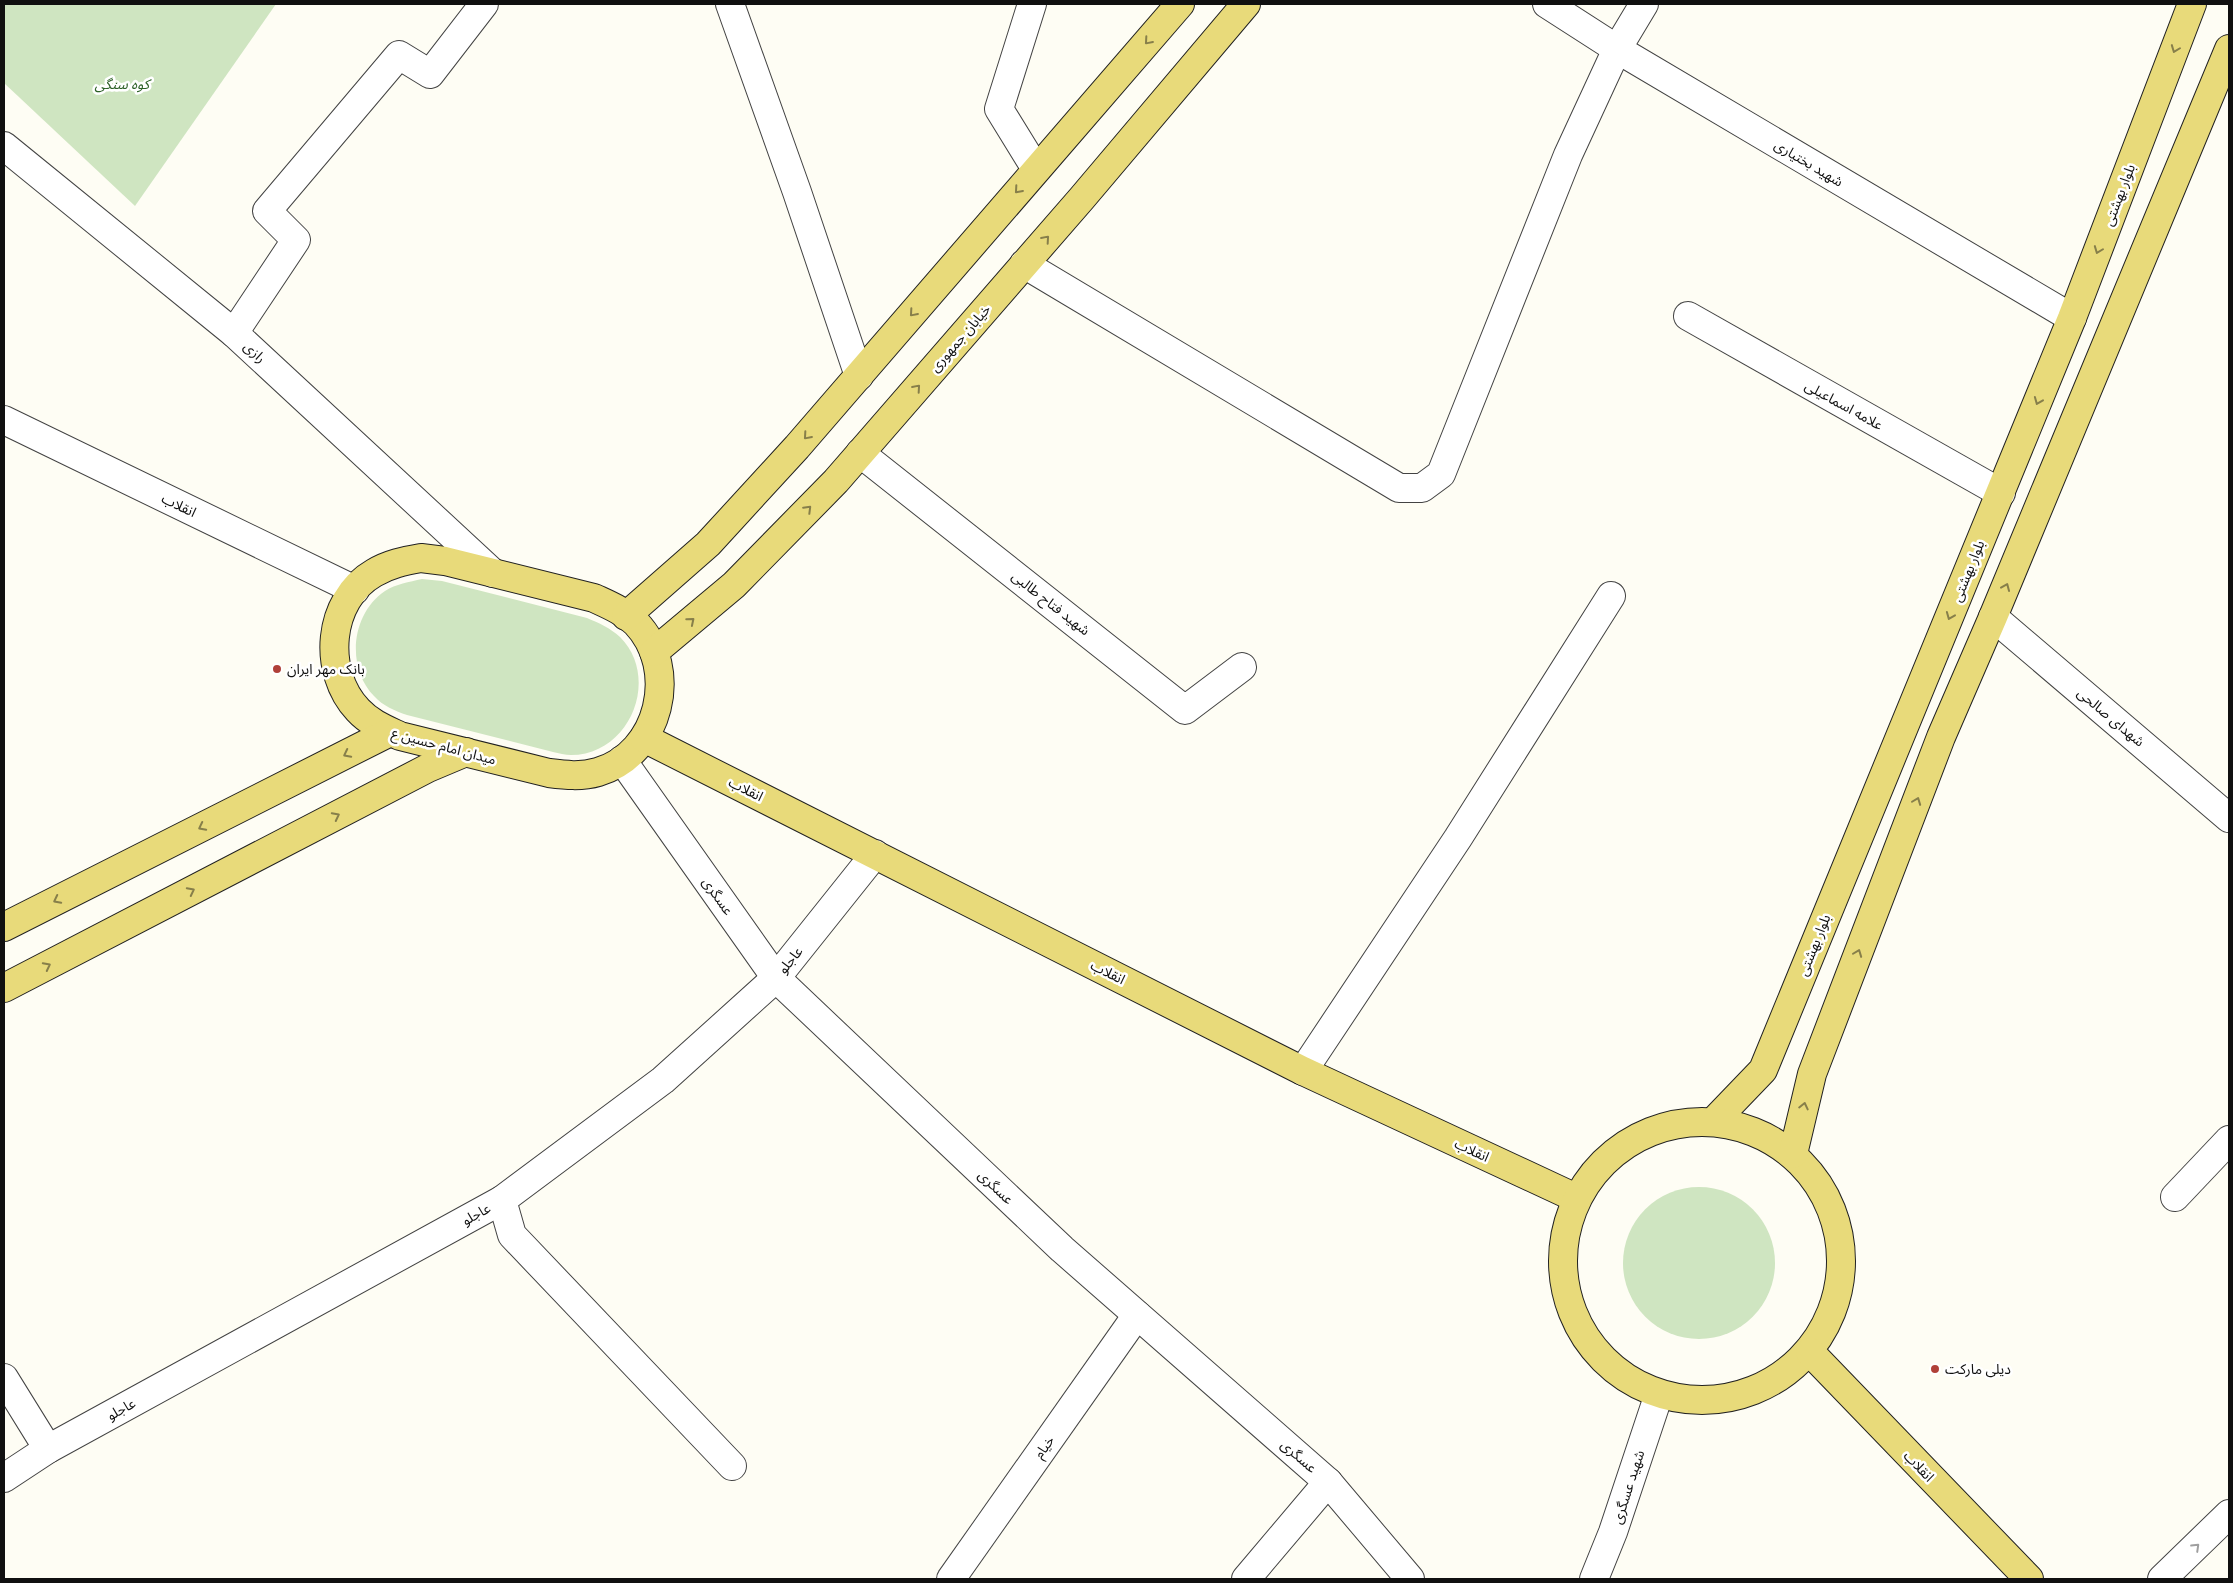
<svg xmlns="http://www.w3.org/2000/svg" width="2233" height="1583" font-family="'Playfair Display','Noto Sans Arabic',serif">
<rect width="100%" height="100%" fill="#fefdf4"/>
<!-- green -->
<g fill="#cfe5c1">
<polygon points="4,4 276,4 135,206 4,83"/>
<path d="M 422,579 L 442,581 L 587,618 C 599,623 610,628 620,637 C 661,678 630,755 571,755 C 565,755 559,753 553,752 L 407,715 C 395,711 383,706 374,696 C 346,667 351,614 385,591 C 396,584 409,582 422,579 Z"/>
<circle cx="1699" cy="1263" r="76"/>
</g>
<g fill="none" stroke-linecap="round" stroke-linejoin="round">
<!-- minor casing -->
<g stroke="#434343" stroke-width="30">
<g id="minor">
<polyline points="730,4 797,192 859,376"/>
<polyline points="1032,4 999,109 1036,169"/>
<polyline points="1547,4 1617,49 2072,318"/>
<polyline points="4,146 234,333 493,573"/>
<polyline points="1024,264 1399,488 1422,488 1441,474 1568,155 1617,49 1644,4"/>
<polyline points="1688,316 2001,493"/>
<polyline points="234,333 296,240 267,211 399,55 430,74 484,4"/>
<polyline points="4,420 355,590"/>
<polyline points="860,453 1185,710 1242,667"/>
<polyline points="1993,617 2229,818"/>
<polyline points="622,760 776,978 1062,1249 1328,1482 1410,1579"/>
<polyline points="1303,1071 1458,838 1611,596"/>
<polyline points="2175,1197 2229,1140"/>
<polyline points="502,1200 512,1235 732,1466"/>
<polyline points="4,1378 48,1449"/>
<polyline points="4,1478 48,1449 502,1200 663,1080 776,978 875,854"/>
<polyline points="951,1579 1137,1315"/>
<polyline points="1246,1579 1328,1482"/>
<polyline points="1594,1579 1613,1532 1659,1394"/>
<polyline points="2162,1579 2229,1514"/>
</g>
</g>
<!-- major casing -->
<g stroke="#212121" stroke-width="30">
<g id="major">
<path d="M 421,558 L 445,561 L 594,598 C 609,605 624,611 636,623 C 680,669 660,754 598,772 C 581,777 565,775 549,773 L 400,736 C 385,729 370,723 358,710 C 322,672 327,600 374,573 C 389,564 404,561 421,558 Z"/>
<polyline points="626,616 708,544 797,447 1180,4"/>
<polyline points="654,652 734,585 836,481 1082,198 1246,4"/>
<polyline points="644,738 1303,1071 1576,1198"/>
<polyline points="4,927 390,732"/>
<polyline points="4,988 428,768 466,752"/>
<polyline points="1714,1121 1763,1070 2072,318 2192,4"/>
<circle cx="1702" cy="1261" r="139"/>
<polyline points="1793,1154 1812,1074 1941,737 1993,617 2229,49"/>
<polyline points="1810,1352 2029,1579"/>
</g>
</g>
<!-- minor -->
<use href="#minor" stroke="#fff" stroke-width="28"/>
<!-- major -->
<use href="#major" stroke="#e8da7a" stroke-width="28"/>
</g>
<!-- one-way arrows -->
<defs><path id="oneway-chevron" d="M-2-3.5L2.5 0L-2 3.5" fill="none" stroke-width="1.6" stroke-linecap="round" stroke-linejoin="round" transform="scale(1.25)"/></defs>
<g stroke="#877f4a">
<use href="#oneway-chevron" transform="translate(1148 41) rotate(131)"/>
<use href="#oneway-chevron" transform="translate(2175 49) rotate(111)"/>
<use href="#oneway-chevron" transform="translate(1018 190) rotate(131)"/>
<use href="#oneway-chevron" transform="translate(1046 239) rotate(-49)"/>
<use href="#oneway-chevron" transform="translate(2098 250) rotate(111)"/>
<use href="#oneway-chevron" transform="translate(913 313) rotate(131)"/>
<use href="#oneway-chevron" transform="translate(917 388) rotate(-49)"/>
<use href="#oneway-chevron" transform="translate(2038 401) rotate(112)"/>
<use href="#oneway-chevron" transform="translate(807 436) rotate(131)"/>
<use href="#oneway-chevron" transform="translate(808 509) rotate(-45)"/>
<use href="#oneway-chevron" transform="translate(2006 587) rotate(-67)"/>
<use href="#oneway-chevron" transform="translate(1950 616) rotate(112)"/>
<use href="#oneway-chevron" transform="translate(691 621) rotate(-40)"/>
<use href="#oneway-chevron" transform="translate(347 754) rotate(153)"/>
<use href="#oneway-chevron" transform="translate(1917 801) rotate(-69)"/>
<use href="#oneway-chevron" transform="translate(336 816) rotate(-27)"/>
<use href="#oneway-chevron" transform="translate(202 827) rotate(153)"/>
<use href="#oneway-chevron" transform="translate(191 891) rotate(-27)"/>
<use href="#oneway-chevron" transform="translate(57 900) rotate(153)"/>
<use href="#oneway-chevron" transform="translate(1858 953) rotate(-69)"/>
<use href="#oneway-chevron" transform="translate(47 966) rotate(-27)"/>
<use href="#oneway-chevron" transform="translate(1804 1106) rotate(-77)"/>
</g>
<use stroke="#9f9f9f" href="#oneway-chevron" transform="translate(2196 1547) rotate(-44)"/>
<!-- markers -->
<g fill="#b04038" stroke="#fff" stroke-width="2">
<circle cx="277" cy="669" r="5"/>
<circle cx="1935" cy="1369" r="5"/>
</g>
<g text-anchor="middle" stroke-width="5" stroke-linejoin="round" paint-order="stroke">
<!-- park labels -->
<g font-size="14" font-style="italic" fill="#2d6127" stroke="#fff">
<text x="122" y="89">کوه سنگی</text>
</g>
<!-- street labels -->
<g font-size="14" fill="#101010" stroke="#fff">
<text transform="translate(1809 163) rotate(31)" y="5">شهید بختیاری</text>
<text transform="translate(2119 195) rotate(-69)" y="5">بلوار بهشتی</text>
<text transform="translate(960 338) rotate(-49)" y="5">خیابان جمهوری</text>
<text transform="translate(255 352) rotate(43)" y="5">رازی</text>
<text transform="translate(1844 405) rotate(29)" y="5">علامه اسماعیلی</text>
<text transform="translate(179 505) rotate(26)" y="5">انقلاب</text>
<text transform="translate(1968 571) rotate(-68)" y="5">بلوار بهشتی</text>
<text transform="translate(1051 603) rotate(38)" y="5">شهید فتاح طالبی</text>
<text transform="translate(2111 717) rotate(40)" y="5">شهدای صالحی</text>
<text transform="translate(444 746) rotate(15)" y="5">میدان امام حسین ع</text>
<text transform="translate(746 789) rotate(27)" y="5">انقلاب</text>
<text transform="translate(718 896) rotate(55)" y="5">عسگری</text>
<text transform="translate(1814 945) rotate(-68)" y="5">بلوار بهشتی</text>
<text transform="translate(790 960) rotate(-51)" y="5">عاجلو</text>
<text transform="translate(1108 972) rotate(27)" y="5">انقلاب</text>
<text transform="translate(1472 1150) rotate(25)" y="5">انقلاب</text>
<text transform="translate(996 1187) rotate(44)" y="5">عسگری</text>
<text transform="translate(476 1214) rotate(-29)" y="5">عاجلو</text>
<text transform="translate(121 1409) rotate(-29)" y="5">عاجلو</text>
<text transform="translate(1044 1447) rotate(-55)" y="5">خیام</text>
<text transform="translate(1299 1456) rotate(41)" y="5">عسگری</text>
<text transform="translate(1919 1466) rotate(46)" y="5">انقلاب</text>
<text transform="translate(1628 1487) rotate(-72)" y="5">شهید عسگری</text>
</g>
<!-- poi labels -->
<g font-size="14" fill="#101010" stroke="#fff" text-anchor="start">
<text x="287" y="674">بانک مهر ایران</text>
<text x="1945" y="1374">دیلی مارکت</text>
</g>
</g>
<!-- border -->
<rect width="2233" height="1583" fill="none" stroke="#101010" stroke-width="10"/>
</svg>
